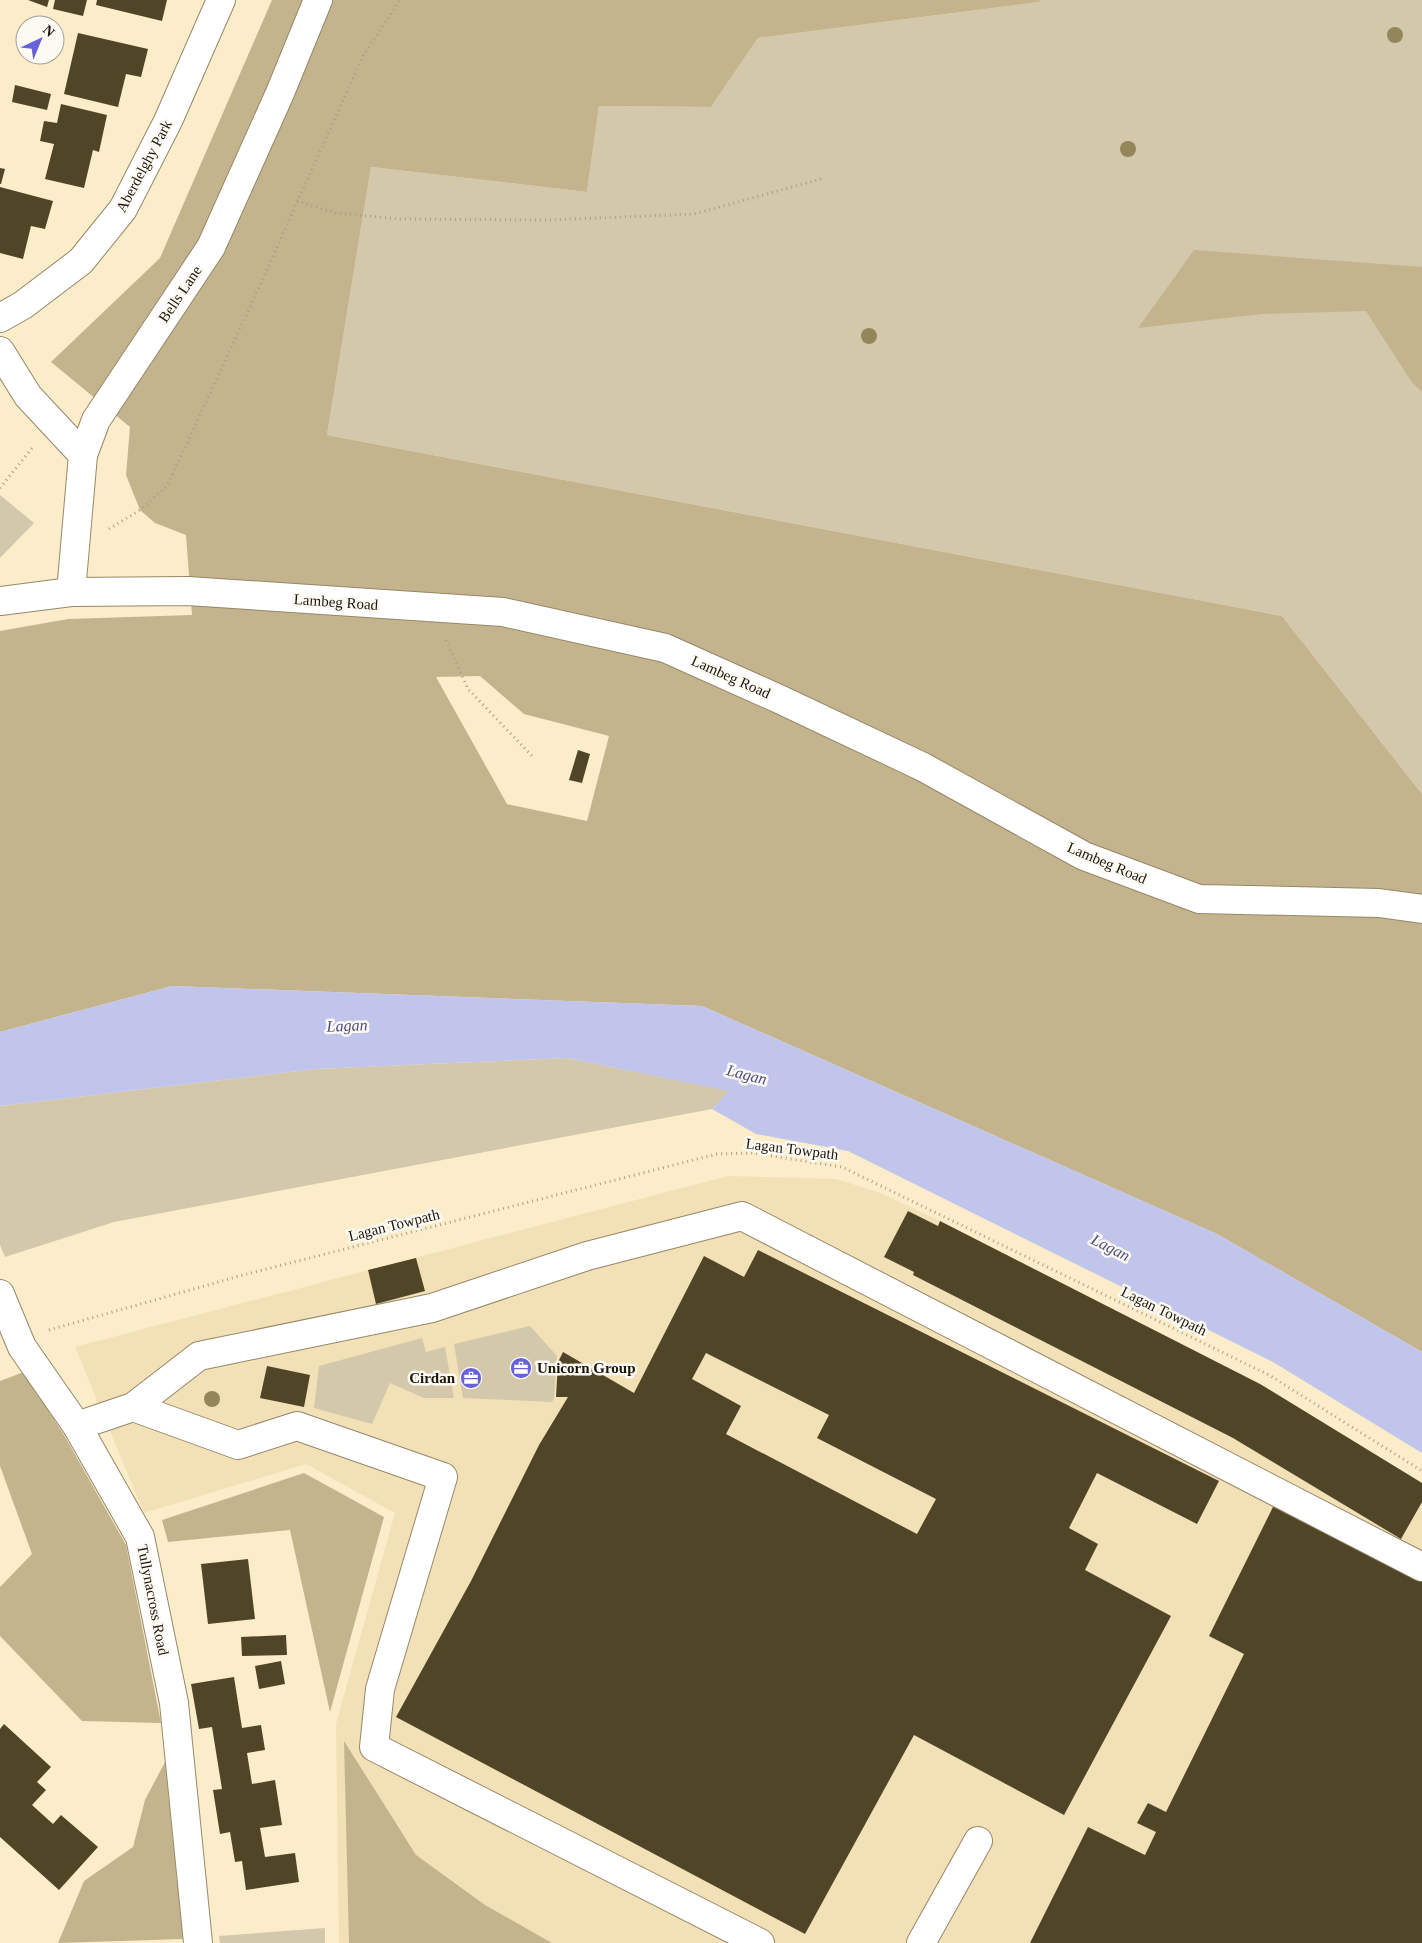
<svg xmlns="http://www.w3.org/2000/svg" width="1422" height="1943" font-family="Georgia,serif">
<rect width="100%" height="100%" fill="#fbecca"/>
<!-- built -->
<polygon fill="#f2e0b7" points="728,1176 836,1179 881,1193 940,1221 1260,1384 1422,1483 1422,1943 339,1943 336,1724 395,1513 306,1464 144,1513 75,1347"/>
<!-- green -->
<g fill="#d3c8ac">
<polygon points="1040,0 1422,0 1422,794 1282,616 327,435 371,167 587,192 599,106 711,107 758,38 1039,2"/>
<polygon points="0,495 34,523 0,558"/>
<polygon points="567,1058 730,1091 712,1109 114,1222 5,1257 0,1245 0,1106 316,1069"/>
<polygon points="530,1326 557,1356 554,1398 552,1402 463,1398 454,1344"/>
<polygon points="422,1338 426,1352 445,1347 454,1398 424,1398 390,1383 372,1424 314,1408 319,1366"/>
<polygon points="325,1928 325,1943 220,1943 219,1936"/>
</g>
<!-- forest -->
<g fill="#c4b48e" fill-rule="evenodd">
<path d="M 272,0 L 1040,0 L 1039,2 L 758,38 L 711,107 L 599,106 L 587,192 L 371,167 L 327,435 L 1282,616 L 1422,794 L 1422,1352 L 1217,1234 L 702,1006 L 172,986 L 0,1032 L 0,631 L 68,619 L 192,615 L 186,535 L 155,523 L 140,510 L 126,475 L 130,427 L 51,362 L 160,258 ZM 480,676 L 524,714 L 609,736 L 587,821 L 507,804 L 436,677 Z"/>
<polygon points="1194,250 1422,267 1422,392 1411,381 1366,311 1262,314 1138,328"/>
<polygon points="24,1372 64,1435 126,1545 161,1723 82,1721 0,1636 0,1587 32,1554 0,1466 0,1381"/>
<polygon points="304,1473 384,1517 330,1712 290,1530 168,1542 162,1520"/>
<polygon points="344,1741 416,1855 485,1905 552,1943 349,1943"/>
<polygon points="165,1762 183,1939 58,1943 84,1881 133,1847 145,1800"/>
</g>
<!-- water -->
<polygon fill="#c1c5ec" points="172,986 702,1006 1217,1234 1422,1352 1422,1453 1273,1362 848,1151 756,1134 712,1109 729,1091 567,1058 316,1069 0,1106 0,1032"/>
<!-- building -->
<g fill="#514527" fill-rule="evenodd">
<polygon points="28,0 49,0 47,7"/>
<polygon points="55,0 87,0 83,16 53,9"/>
<polygon points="97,0 167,0 162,21 96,5"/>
<polygon points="78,33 148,49 141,77 126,74 118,107 64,94"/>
<polygon points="15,85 51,94 47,110 12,102"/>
<polygon points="61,104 107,115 99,152 93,150 84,188 45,179 54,144 40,141 44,121 57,123"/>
<polygon points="0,168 5,169 1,184 0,184"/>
<polygon points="0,187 53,201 45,229 31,226 23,259 0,253"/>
<polygon points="578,750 590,754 582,783 569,780"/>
<polygon points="908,1211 938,1226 940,1221 1260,1384 1422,1483 1422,1502 1401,1539 1233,1438 913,1275 914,1272 884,1257"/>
<path d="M 758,1250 L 1219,1481 L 1197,1524 L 1097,1473 L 1069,1528 L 1098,1544 L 1085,1570 L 1171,1616 L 1064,1815 L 914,1735 L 805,1934 L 396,1717 L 471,1581 L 539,1445 L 568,1397 L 556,1397 L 558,1362 L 563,1352 L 634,1393 L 704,1256 L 744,1277 ZM 706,1353 L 829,1415 L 817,1438 L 936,1499 L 917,1534 L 726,1434 L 741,1406 L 692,1379 Z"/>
<polygon points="416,1258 425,1291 376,1304 368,1270"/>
<polygon points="267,1366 310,1375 304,1407 260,1398"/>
<polygon points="1274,1505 1422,1578 1422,1943 1030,1943 1088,1827 1145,1855 1156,1832 1137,1823 1148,1803 1166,1812 1244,1654 1209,1636"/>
<polygon points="248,1559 255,1619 208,1624 201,1564"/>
<polygon points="286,1635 287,1655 242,1656 241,1637"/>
<polygon points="281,1661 285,1684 259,1689 255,1666"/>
<polygon points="234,1677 242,1728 261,1725 265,1750 247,1753 252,1784 275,1780 282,1825 260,1828 265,1857 295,1853 299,1882 246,1890 242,1861 235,1862 230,1832 220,1834 213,1790 222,1789 212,1727 199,1729 191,1684"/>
<polygon points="4,1724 51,1767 37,1782 46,1790 32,1805 53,1824 61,1815 98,1847 59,1890 0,1837 0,1729"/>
</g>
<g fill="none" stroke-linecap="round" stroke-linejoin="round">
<!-- minor casing -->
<g stroke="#958868" stroke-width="30">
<g id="minor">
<polyline points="0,318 23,305 81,261 123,209 168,121 221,0"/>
<polyline points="0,351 28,396 83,455"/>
<polyline points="71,592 83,455 96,420 211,247 280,93 318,0"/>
<polyline points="0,1294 22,1347 77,1426 140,1537 174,1703 198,1943"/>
<polyline points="133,1407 238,1445 297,1426 443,1477 380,1689 374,1747 760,1943"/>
<polyline points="77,1426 133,1407 199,1356 432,1308 587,1256 742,1216 1422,1567"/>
<polyline points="921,1943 978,1841"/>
</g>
</g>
<!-- major casing -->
<g stroke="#958868" stroke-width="30">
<polyline id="major" points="0,601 71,592 188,591 503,612 665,648 779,699 923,767 1084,856 1199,899 1379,903 1422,909"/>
</g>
<!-- path -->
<g stroke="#aa9e84" stroke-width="3" stroke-dasharray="1 4" stroke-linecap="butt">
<polyline points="297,201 335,213 400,219 548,220 694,214 821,179"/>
<polyline points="0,488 33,447"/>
<polyline points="109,529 140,510 167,486 250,307 363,56 400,0"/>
<polyline points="446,640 468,689 533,757"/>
<polyline points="49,1330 243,1275 717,1154 753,1153 842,1167 1269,1375 1422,1471"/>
</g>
<!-- minor -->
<use href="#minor" stroke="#fff" stroke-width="28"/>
<!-- major -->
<use href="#major" stroke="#fff" stroke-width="28"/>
</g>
<!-- trees -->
<g fill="#95855b">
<circle cx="1395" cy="35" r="8"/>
<circle cx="1128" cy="149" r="8"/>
<circle cx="869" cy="336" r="8"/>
<circle cx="212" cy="1399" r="8"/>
</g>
<!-- icons -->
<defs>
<g id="office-disc" transform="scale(1.125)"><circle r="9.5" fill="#6761db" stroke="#fdfaf4"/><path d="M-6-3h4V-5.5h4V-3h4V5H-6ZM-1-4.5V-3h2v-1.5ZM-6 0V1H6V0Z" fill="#fff"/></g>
</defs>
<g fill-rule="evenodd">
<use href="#office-disc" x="521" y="1368"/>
<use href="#office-disc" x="471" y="1378"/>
</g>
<g text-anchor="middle" stroke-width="5" stroke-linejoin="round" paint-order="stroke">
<!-- street labels -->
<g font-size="15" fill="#1b1609" stroke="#fdfaf4">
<text transform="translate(144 166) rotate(-62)" y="5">Aberdelghy Park</text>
<text transform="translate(180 294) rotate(-56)" y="5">Bells Lane</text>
<text transform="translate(336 602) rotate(4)" y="5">Lambeg Road</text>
<text transform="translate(731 677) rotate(24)" y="5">Lambeg Road</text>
<text transform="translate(1107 863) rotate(23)" y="5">Lambeg Road</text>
<text transform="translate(792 1149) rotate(7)" y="5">Lagan Towpath</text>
<text transform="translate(394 1225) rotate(-14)" y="5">Lagan Towpath</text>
<text transform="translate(1164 1311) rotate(26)" y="5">Lagan Towpath</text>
<text transform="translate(153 1600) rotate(79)" y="5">Tullynacross Road</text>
</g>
<!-- poi labels -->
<g font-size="15" font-weight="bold" fill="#1b1609" stroke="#fdfaf4" text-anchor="start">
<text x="537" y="1373">Unicorn Group</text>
<text x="455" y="1383" text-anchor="end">Cirdan</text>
</g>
<!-- water labels -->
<g font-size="16" font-style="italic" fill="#4c4e82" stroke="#fdfaf4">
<text transform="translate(347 1025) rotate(-2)" y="6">Lagan</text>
<text transform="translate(747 1074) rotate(14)" y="6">Lagan</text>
<text transform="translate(1111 1247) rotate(27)" y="6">Lagan</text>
</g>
</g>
<!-- north arrow -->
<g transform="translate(40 40) rotate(44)"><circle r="24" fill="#fdfaf4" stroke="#a39f96"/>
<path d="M0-4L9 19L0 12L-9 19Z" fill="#6761db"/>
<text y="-8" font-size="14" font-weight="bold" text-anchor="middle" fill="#1b1609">N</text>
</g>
</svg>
